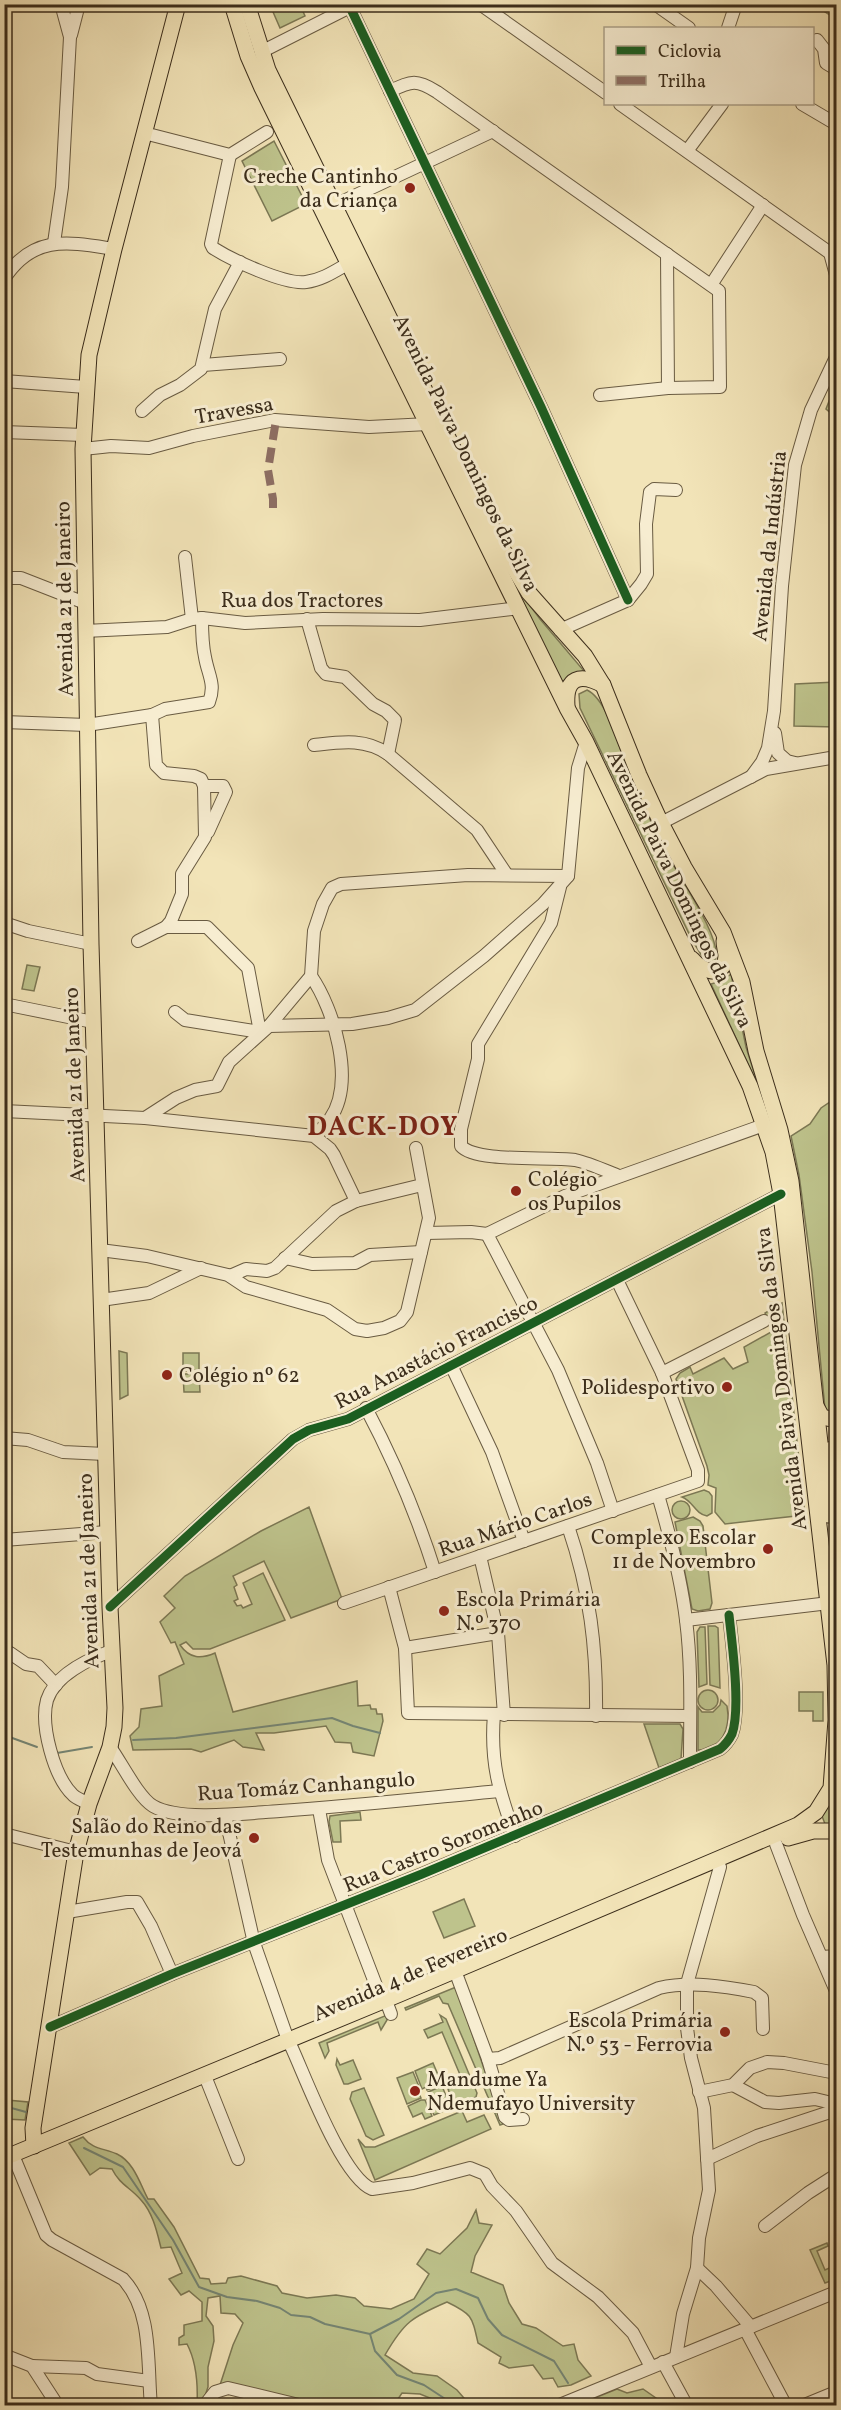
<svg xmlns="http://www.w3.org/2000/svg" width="841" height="2410" font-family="Vollkorn,serif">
<rect width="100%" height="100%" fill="#f2e4b8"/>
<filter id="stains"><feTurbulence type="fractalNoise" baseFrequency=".00333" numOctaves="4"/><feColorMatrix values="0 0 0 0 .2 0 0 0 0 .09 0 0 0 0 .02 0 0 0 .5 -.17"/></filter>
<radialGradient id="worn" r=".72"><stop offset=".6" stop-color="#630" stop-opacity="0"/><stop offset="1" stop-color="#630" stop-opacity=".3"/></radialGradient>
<!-- green -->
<g fill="#bec38c" stroke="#7c7854" stroke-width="1.5">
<polygon points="270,5 300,5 305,16 280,28"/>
<polygon points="814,5 836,5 836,19"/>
<polygon points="274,141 306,204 272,221 242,161"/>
<polygon points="836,383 836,407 833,415 826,409"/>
<polygon points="511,580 540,619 584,671 577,673 563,684"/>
<polygon points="836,682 836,727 794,726 795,684"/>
<path d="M 587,690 C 609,700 621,756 631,778 C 641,802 653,825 664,849 C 673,868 728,945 714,962 L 705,961 L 692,940 L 580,708 L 579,694 Z"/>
<polygon points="27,965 40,967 34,991 22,989"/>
<polygon points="731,974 746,1047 759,1088 711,984 722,981"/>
<polygon points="836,1098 836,1288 834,1302 836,1331 836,1414 834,1415 825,1409 812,1272 799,1175 791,1136 810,1124 821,1108"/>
<polygon points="782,1303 805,1515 725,1524 715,1512 716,1488 708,1485 709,1475 707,1466 676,1379 680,1373 690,1367 693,1374 724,1358 733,1369 748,1362 744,1347 773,1331 765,1313"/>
<polygon points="119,1351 127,1353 128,1395 120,1399"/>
<polygon points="183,1353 199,1353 199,1370 183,1371"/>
<polygon points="183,1374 199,1374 200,1392 184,1392"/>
<path d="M 704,1490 L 709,1492 L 712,1496 L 712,1513 L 707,1516 C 695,1514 693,1501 682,1497 Z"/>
<circle cx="681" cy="1510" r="9"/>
<path d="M 309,1507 L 342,1599 L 291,1618 L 264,1561 L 233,1576 L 237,1585 L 234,1587 L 238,1599 L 234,1601 L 237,1606 L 241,1605 L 243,1608 L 252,1604 L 243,1583 L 263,1573 L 285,1620 L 210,1649 L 193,1649 L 186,1642 L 180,1645 C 190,1659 201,1659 215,1653 L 233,1712 L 357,1681 L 358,1706 L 370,1705 L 371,1709 L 376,1709 L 377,1714 L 382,1714 L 383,1721 L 374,1756 L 353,1752 L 351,1743 L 335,1742 L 326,1726 L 274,1733 L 256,1733 L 264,1750 L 243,1747 L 234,1740 L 201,1752 L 191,1749 L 133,1750 L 130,1736 L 139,1727 L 141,1709 L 162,1706 L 159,1676 L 184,1664 L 175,1642 L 171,1643 L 160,1622 L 175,1608 L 164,1596 L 185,1576 L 261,1531 Z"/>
<polygon points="693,1517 700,1521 703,1526 712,1603 710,1609 698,1611 692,1609 675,1522"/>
<polygon points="708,1626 715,1626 718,1628 720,1688 710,1685"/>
<polygon points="700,1627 705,1627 707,1684 699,1687 697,1632"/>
<circle cx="708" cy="1700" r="10"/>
<polygon points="799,1692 823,1692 823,1721 813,1721 813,1711 799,1711"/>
<path d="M 721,1700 L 727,1706 C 731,1728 722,1750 698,1750 L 698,1707 L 702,1712 L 713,1712 L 720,1705 Z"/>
<polygon points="644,1724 680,1724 683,1729 681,1759 659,1768"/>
<polygon points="836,1802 836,1827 825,1824 822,1816 829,1803"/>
<polygon points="360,1812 361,1820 340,1821 341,1842 333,1842 329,1822 330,1816"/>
<polygon points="464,1899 475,1926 444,1938 433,1912"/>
<polygon points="456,1987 503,2124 500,2125 448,2004 443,2003 439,1996 406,2010 405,2008"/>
<polygon points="387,2015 387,2020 381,2030 378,2022 327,2043 329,2051 325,2058 319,2043"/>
<polygon points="440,2015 446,2019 477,2093 476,2097 454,2106 448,2089 461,2084 459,2079 461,2077 442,2032 428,2038 424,2030 443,2022"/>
<polygon points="337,2059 340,2065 353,2060 361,2079 348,2084 344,2084 336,2065"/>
<polygon points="433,2063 442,2084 427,2090 426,2087 422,2089 415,2071"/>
<polygon points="413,2072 420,2089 418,2091 421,2098 407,2104 397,2078"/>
<polygon points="442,2086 451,2108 434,2115 427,2099 430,2097 428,2092"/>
<polygon points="364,2088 384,2135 373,2140 366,2136 350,2099 352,2092"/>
<polygon points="4,2097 7,2100 28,2102 25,2120 5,2119"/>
<polygon points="421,2100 425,2100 432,2116 425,2119 422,2113 413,2117 408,2106"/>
<polygon points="462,2111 467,2122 484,2115 491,2129 375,2180 358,2139 365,2147 375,2147"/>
<path d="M 83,2137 C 93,2150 104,2148 117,2154 C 134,2162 140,2184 148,2199 L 154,2199 L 174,2227 L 200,2278 L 209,2279 L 211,2284 L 226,2283 L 228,2278 L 241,2276 L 277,2286 L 282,2293 L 307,2298 L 336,2295 L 355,2298 L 364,2306 L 391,2309 L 414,2299 L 429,2274 L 417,2264 L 427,2249 L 440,2254 L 467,2228 L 476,2210 L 479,2223 L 492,2225 L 475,2256 L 471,2272 L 503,2285 L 509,2303 L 522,2324 L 536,2328 L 563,2346 L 574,2344 L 578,2360 L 591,2376 L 571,2385 L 558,2387 L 553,2378 L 543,2379 L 533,2365 L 509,2368 L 499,2363 L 501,2357 L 478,2343 C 472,2316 472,2314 447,2302 C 412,2317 404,2322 385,2355 L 413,2373 L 437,2376 L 457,2390 L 470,2405 L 438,2405 L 435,2400 L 420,2394 L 402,2393 L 396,2402 L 383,2405 L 296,2405 L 220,2385 L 233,2345 L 243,2323 L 235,2314 L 221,2313 L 220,2296 L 208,2298 L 206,2316 L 213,2326 L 214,2341 L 208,2367 L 208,2387 L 202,2405 L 197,2405 C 198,2385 197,2363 187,2344 L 179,2345 L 179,2338 L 184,2335 L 184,2325 L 202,2321 L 202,2302 L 189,2291 L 181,2295 L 169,2279 L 182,2273 L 171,2247 L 161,2248 C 157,2232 153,2213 141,2200 C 130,2187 120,2185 112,2169 L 100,2168 L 90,2175 L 69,2143 Z"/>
<polygon points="827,2243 828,2246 817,2251 825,2270 836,2265 836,2279 825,2283 810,2250"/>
<polygon points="617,2389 627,2393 643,2389 666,2405 577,2405"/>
</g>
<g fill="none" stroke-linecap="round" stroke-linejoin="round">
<!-- stream -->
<g stroke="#758574" stroke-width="2">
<polyline points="4,1735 37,1747"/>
<polyline points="133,1740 176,1738 332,1718 353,1726 380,1733"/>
<polyline points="57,1753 92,1747"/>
<polyline points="4,2106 26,2112"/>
<polyline points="84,2148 123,2167 173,2240 199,2287 227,2297 257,2301 280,2308 291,2315 310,2317 325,2324 370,2334 399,2319 436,2293 456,2289 478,2298 488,2319 502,2335 554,2361 568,2383"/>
<polyline points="370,2334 375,2351 397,2375 424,2385 456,2406"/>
<polyline points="583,2405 585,2406"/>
<polyline points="609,2406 622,2400 632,2406"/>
</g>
<!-- minor casing -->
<g stroke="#695b42" stroke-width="14">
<g id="minor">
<polyline points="480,4 606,93"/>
<polyline points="655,4 689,28"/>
<polyline points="350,7 541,407 628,600"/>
<polyline points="728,28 736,4"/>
<polyline points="71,35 79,4"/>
<polyline points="817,40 824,49 826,63 836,69"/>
<polyline points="261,52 356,4"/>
<path d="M 390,91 C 412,81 416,79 437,92 L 719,291 L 720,387 L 668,388 L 600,395"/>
<polyline points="620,104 830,253 836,275"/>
<polyline points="802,104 836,124"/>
<polyline points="144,133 230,155 267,132"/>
<polyline points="687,151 722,104"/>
<path d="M 230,155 L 211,244 L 213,248 C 232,260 285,285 306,282 C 322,280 335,271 349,263"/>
<polyline points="335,205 493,131"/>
<polyline points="54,243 62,187 70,37 61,4"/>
<polyline points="667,254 668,388"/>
<path d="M 4,279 C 33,234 69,242 114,249"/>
<polyline points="711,285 763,205"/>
<polyline points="203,365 280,359"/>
<polyline points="4,381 86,387"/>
<polyline points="142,411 160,395 180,385 201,369 215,309 240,262"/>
<polyline points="4,432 83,435"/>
<polyline points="83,449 111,446 149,448 193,436 275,420 369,427 428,424"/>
<polyline points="185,557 192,619"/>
<polyline points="4,578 21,578 85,603"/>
<polyline points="307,619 321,668 326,674 345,677 373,704 386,711 395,720 388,754"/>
<polyline points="560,630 628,600 641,584 647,574 646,524 650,492 654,489 676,490"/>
<polyline points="85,631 167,627 192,619 202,618 245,623 323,619 420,620 519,608"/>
<path d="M 4,722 L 87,725 L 152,715 L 165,709 L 209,702 C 216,684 208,675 205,657 C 202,644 202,631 202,618"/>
<polyline points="775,733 778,753 787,761 795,763"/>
<path d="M 314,745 C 341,742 365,738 388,754 L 477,830 L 507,875"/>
<polyline points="751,777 762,762 768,748 774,711 782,586 795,465 811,410 836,357"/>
<polyline points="204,786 223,786 226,792 208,832"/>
<polyline points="661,823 766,769 836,757"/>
<path d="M 560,887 L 551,923 L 478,1044 L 478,1059 L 461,1129 L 461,1146 C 476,1163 549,1156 575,1160 C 589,1163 604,1170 619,1176"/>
<polyline points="4,923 28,931 91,944"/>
<polyline points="166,927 207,927 248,968 260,1032 185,1020 175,1012"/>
<polyline points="138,941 166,927 171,921 182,894 182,874 205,837 204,786 201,779 194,776 164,773 156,765 152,715"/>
<path d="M 311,976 C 334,1009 356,1082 330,1119 C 326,1125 319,1131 314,1136"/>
<polyline points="4,1004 93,1022"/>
<polyline points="269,1026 311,976 314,931 323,904 332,888 341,884 468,875 568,876"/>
<polyline points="4,1111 145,1118 314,1136 330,1149 334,1155 356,1201"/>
<polyline points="145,1118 176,1098 195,1090 217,1086 229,1062 269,1026 352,1024 388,1018 415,1010 484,956 543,904 568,876 578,768 586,742"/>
<polyline points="426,1233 471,1232 487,1234"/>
<polyline points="100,1250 147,1256 228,1275 246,1287 327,1310 355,1329 367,1331 384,1328 400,1321 407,1312 429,1218 416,1148"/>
<polyline points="285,1258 312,1264 355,1263 370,1255 421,1252"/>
<polyline points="230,1276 246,1269 267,1271 275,1268 336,1211 356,1201 422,1185"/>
<polyline points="617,1280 662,1373 764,1321"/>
<polyline points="101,1300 149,1293 201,1268"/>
<polyline points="451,1365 492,1452 524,1541"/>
<path d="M 366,1408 C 394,1461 417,1515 435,1572"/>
<polyline points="4,1438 28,1440 63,1452 105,1454"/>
<path d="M 658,1495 C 670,1536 681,1578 686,1620 C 692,1667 690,1715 690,1762"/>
<polyline points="613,1511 597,1463 558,1370 487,1234 565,1196 764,1125"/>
<path d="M 568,1526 C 590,1591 597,1648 596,1716"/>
<polyline points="4,1540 107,1532"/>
<polyline points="480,1556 498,1633 504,1715"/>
<polyline points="389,1587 405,1648 408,1713 690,1716"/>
<polyline points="344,1603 698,1481 698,1470 662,1373"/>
<polyline points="110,1607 293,1439 309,1430 348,1419 781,1194"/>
<polyline points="686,1620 829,1603"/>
<polyline points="405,1648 498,1633"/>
<polyline points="10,1653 26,1664 38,1666 56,1685"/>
<path d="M 494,1714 C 490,1763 499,1791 515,1836"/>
<path d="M 110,1747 C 121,1762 138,1797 153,1806 C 180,1822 248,1813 280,1811 C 353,1806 426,1798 499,1791"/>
<path d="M 89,1804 C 84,1801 77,1799 73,1795 C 54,1777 40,1725 47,1700 C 55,1675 89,1659 111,1651"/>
<polyline points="319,1809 328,1860 382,2001"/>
<polyline points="225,1815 254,1943 288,2040"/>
<polyline points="4,1834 76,1852"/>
<polyline points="776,1844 803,1915 836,1991"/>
<polyline points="67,1912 127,1902 137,1902 151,1926 172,1974"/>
<polyline points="822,1957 836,1956"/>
<polyline points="457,1976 488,2059 505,2117 509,2120 523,2119"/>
<polyline points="388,2006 391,2014"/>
<path d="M 50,2027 L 172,1974 L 422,1874 L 720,1749 C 725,1745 729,1740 732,1734 C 741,1709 732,1643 729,1615"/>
<path d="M 291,2046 C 305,2076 342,2177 372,2189 L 413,2183 L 470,2168 L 485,2174 L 492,2186 L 516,2211 L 552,2263 L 598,2297 L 633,2333 L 651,2367"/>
<path d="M 488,2059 L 500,2058 L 659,1988 C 690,1981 723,1986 754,1992 L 762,1998 L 763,2029"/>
<polyline points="207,2081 238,2159"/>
<polyline points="733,2085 765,2102 779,2103 815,2099 836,2104"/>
<polyline points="699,2092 733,2085 750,2068 767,2062 784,2063 836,2073"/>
<polyline points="707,2159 757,2136 836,2110"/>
<path d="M 15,2160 L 46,2235 L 52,2240 L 123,2279 C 153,2311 147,2364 151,2406"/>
<polyline points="765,2226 808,2193 836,2175"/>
<polyline points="697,2268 716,2286 751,2327"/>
<polyline points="745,2329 786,2406"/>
<polyline points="4,2355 32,2366 58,2406"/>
<polyline points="676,2357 683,2314 697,2268 699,2238 709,2190 704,2108 691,2058 687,2028 687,1984 720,1867"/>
<polyline points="663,2362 687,2406"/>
<polyline points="32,2366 86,2368 97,2374 149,2381"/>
<polyline points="204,2406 215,2392 228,2388 303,2406"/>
<polyline points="557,2406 836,2292"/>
<polyline points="802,2406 836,2392"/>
</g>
</g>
<!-- major casing -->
<g stroke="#3b2d1b" stroke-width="17">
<g id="major">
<polyline points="247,4 268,70 503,550 529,593 585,656 603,685 639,775 661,823 684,867 723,932 742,982 756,1051 780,1130 791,1181 828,1515"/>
<path d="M 567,706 C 565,677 580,673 603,685"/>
<path d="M 692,959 C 702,971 724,980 726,956 C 726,952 724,946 724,941"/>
<polyline points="815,1404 822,1417 836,1420"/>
<polyline points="821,1460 829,1450 836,1448"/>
<polyline points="788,1838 813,1831 836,1831"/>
<polyline points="34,2146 33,2128 76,1852 89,1804 110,1747 114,1727 115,1708 110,1607 91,944 83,449 89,355 114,249 178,4"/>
<polyline points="4,2158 400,1994 798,1825 816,1812 831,1788 836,1720 835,1665 781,1194 773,1152 750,1086 586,742 567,708 262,88 248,56 232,4"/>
</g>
</g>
<!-- minor -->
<use href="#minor" stroke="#f7edd1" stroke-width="12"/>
<!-- major -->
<use href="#major" stroke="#f2e4b8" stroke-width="15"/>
<!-- quiet -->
<polyline stroke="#8d6e63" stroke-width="8" stroke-dasharray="15 8" stroke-linecap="butt" points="273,508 273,499 268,470 276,420"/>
<!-- cycleway casing -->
<g stroke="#f7edd1" stroke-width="13">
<g id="cycleway">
<polyline points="350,7 541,407 628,600"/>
<polyline points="110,1607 293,1439 309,1430 348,1419 781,1194"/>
<path d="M 50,2027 L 172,1974 L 422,1874 L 720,1749 C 725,1745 729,1740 732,1734 C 741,1709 732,1643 729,1615"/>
</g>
</g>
<!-- cycleway -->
<use href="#cycleway" stroke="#1b5e20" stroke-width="9"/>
</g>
<!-- markers -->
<g fill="#8f2418" stroke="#f7edd1" stroke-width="2">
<circle cx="410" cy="188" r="6"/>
<circle cx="516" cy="1191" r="6"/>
<circle cx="167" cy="1375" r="6"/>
<circle cx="727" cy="1387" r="6"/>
<circle cx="768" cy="1549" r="6"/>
<circle cx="444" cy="1611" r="6"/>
<circle cx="254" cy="1838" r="6"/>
<circle cx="725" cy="2032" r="6"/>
<circle cx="415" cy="2091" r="6"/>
</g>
<g text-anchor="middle" stroke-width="6" stroke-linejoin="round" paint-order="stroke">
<!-- poi labels -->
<g font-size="21" fill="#3b2d1b" stroke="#f7edd1" text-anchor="end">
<text x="398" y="183">Creche Cantinho<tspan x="398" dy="24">da Criança</tspan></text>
<text x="528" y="1186" text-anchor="start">Colégio<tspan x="528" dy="24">os Pupilos</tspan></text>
<text x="179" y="1382" text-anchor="start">Colégio nº 62</text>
<text x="715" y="1394">Polidesportivo</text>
<text x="756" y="1544">Complexo Escolar<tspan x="756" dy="24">11 de Novembro</tspan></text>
<text x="456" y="1606" text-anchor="start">Escola Primária<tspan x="456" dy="24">N.º 370</tspan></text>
<text x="242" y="1833">Salão do Reino das<tspan x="242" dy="24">Testemunhas de Jeová</tspan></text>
<text x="713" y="2027">Escola Primária<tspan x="713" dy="24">N.º 53 - Ferrovia</tspan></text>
<text x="427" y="2086" text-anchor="start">Mandume Ya<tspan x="427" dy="24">Ndemufayo University</tspan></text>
</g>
<!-- street labels -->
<g font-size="21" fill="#3b2d1b" stroke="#f7edd1">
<text transform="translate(234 410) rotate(-10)" y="7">Travessa</text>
<text transform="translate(466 453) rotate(64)" y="7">Avenida Paiva Domingos da Silva</text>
<text transform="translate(769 546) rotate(-84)" y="7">Avenida da Indústria</text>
<text transform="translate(64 599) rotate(-91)" y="7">Avenida 21 de Janeiro</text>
<text x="302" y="607">Rua dos Tractores</text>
<text transform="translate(680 889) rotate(64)" y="7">Avenida Paiva Domingos da Silva</text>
<text transform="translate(74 1085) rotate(-92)" y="7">Avenida 21 de Janeiro</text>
<text transform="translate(436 1352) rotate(-27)" y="7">Rua Anastácio Francisco</text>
<text transform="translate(781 1379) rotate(-97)" y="7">Avenida Paiva Domingos da Silva</text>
<text transform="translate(515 1524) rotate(-19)" y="7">Rua Mário Carlos</text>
<text transform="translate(88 1571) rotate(-92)" y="7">Avenida 21 de Janeiro</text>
<text transform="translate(306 1786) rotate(-4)" y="7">Rua Tomáz Canhangulo</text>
<text transform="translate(443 1846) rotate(-22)" y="7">Rua Castro Soromenho</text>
<text transform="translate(410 1974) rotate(-23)" y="7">Avenida 4 de Fevereiro</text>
</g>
<!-- district labels -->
<g font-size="27" font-weight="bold" letter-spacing="1.5" fill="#7a1f14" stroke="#f7edd1">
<text x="383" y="1135">DACK-DOY</text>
</g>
</g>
<!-- margin -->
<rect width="841" height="2410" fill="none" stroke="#f2e4b8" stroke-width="24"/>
<rect x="6" y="6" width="829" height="2398" fill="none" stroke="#3b2d1b" stroke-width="3"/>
<rect x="12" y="12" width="817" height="2386" fill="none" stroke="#3b2d1b" stroke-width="1.5"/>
<!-- legend -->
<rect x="604" y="27" width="210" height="78" fill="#f7edd1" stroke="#aca088" stroke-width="1.5"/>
<rect x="616" y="46" width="30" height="9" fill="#1b5e20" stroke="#aca088" stroke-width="1.5"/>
<text x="658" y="57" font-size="18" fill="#3b2d1b">Ciclovia</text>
<rect x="616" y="76" width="30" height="9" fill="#8d6e63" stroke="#aca088" stroke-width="1.5"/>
<text x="658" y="87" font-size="18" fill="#3b2d1b">Trilha</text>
<rect width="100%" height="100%" filter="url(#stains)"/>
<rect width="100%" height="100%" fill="url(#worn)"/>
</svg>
